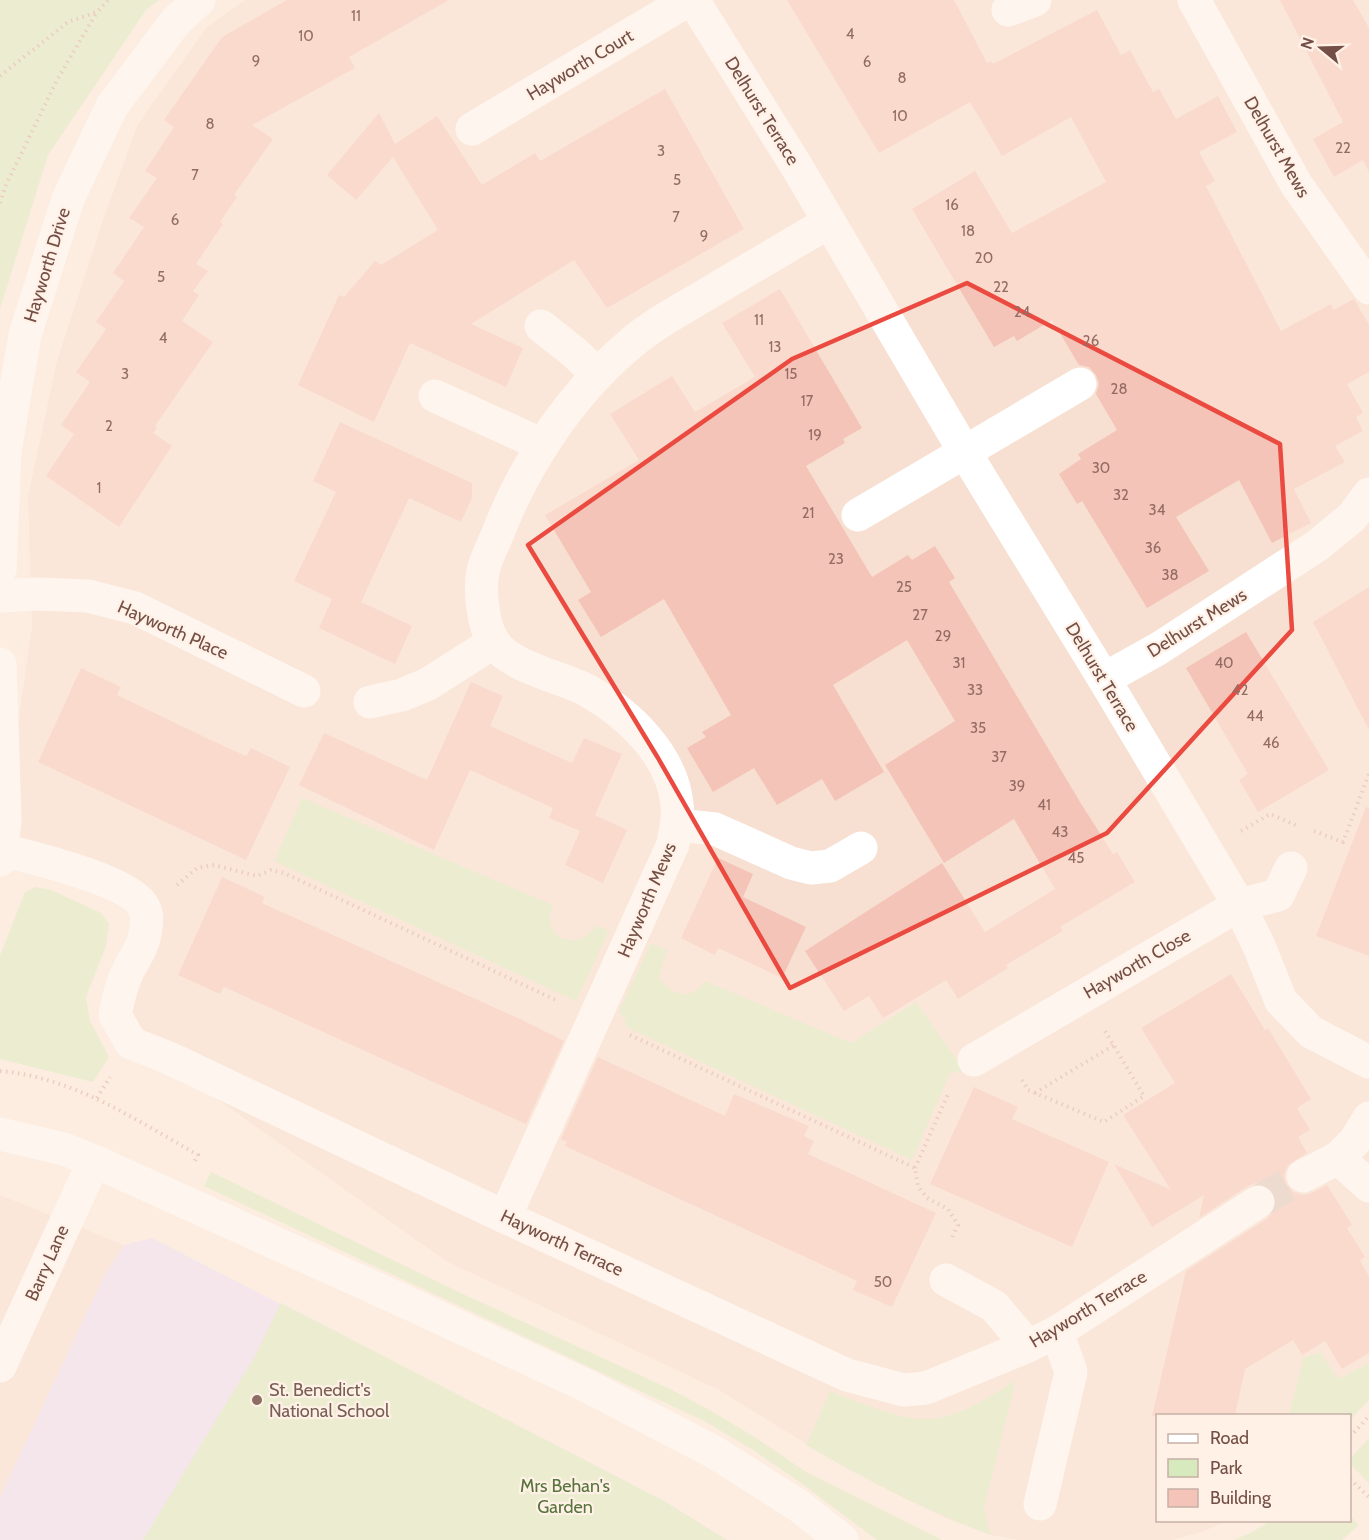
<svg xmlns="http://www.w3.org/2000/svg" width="1369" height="1540" font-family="Cabin,sans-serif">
<rect width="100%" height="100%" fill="#fdede0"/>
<!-- residential -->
<g fill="#f7e0d1">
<polygon points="245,0 1369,0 1369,1400 1350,1420 1350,1416 1158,1416 1158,1520 1227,1521 1202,1532 1172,1540 1018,1540 991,1535 945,1518 846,1468 719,1390 446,1261 159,1058 126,1045 127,944 131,916 112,898 0,848 32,627 28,496 57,361 105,214 138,124 207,27"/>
<polygon points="0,1195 124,1245 104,1276 0,1497"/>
</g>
<!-- education -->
<polygon fill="#eaddf9" points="152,1238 664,1501 727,1540 0,1540 0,1497 104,1276 124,1245"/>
<!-- green -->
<g fill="#d7eabe">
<polygon points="0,0 159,0 146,10 48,155 0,309"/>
<path d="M 302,798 L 553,905 C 539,937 578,955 596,925 L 609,931 L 576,1001 L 274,861 Z"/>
<polygon points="35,887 51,890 101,913 109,924 106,946 86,997 90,1021 109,1057 93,1082 0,1059 0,956 25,892"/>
<path d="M 651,943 L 667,950 L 659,977 C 672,997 691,1001 705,981 L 851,1043 L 916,1002 L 965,1071 L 950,1073 L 912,1160 L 626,1027 L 625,1019 L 619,1011 Z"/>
<polygon points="211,1172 465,1295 668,1388 708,1409 756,1438 806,1472 942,1540 877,1540 801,1483 753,1450 704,1421 204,1186"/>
<polygon points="281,1303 664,1501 727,1540 143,1540 255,1356"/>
<polygon points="1320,1352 1338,1379 1369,1363 1369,1400 1350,1420 1350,1416 1289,1415 1303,1358"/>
<path d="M 1016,1380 L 984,1508 L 991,1535 C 928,1512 864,1479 806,1445 L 830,1391 C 856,1401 902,1421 928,1419 C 961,1417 989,1397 1016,1380 Z"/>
<polygon points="1369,1438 1369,1483 1350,1464 1350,1459"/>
<polygon points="1350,1516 1359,1525 1342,1540 1234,1540 1252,1532 1271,1521 1350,1520"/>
</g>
<!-- building -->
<g fill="#f3c4b7">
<polygon points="287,0 449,0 349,57 355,68 252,125 273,139 234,195 237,197 220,222 223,224 196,264 208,271 193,291 199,295 182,321 213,342 155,426 157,428 153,433 172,446 119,527 46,476 74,434 61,425 90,382 76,372 106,329 96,322 124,281 113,273 144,227 129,218 157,178 145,171 174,127 164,120 222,37"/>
<polygon points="787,0 954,0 987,63 991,61 993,64 1097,10 1121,55 1130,50 1153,92 1159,89 1176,119 1218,96 1237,132 1199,152 1215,181 1206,186 1281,331 1331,304 1333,310 1354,299 1369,325 1369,372 1347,384 1363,413 1356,417 1363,431 1335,446 1345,462 1294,489 1311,523 1272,543 1239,480 1176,517 1209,571 1147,608 1082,501 1077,504 1059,474 1081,459 1078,454 1117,430 1096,394 1099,384 1096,375 1089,367 1079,365 1052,320 1017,341 1014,336 994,347 912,209 975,171 1012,233 1106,182 1071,117 1002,156 970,102 879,153"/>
<polygon points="1280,0 1353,0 1369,28 1369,172 1363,160 1334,177 1313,139 1343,122"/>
<polygon points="665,89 744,229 607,308 574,260 471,324 523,348 506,387 410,343 374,422 298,385 339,295 344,297 375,261 381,265 438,230 393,157 356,200 327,175 379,113 395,144 437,116 482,185 535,153 540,161"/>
<polygon points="780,289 862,428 843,439 845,443 806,466 872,577 908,555 912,560 935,546 955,578 949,582 1080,802 1113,854 1117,852 1135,882 1060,927 1063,931 1006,965 1008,968 958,999 946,980 883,1018 869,996 844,1011 805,951 942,863 985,932 1055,889 1014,819 944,863 885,765 955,721 907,640 833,685 884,772 835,801 822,779 777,805 754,768 713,792 687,748 706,737 702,732 731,715 664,599 601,637 578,600 591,592 545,515 639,460 610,414 672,376 695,412 755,377 722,323"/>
<polygon points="340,422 472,483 472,498 461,522 409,498 361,602 412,626 395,664 319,628 332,599 294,581 336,492 313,481"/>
<polygon points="1369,587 1369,730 1313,622"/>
<polygon points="1246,632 1329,770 1258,812 1239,780 1248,774 1186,668"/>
<polygon points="81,668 121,687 117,695 215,742 246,756 251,748 290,767 246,860 38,762"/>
<polygon points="471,682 503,696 490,726 572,763 584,738 622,754 595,815 627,830 603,883 565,865 580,831 549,818 553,808 470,770 434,850 299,785 324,733 427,780"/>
<polygon points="1366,807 1369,808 1369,956 1316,936"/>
<polygon points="718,858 753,874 743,897 806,927 782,978 718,948 715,955 681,938"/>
<polygon points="222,877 265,897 262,903 520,1019 564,1041 526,1124 224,987 220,994 178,975"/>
<polygon points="1231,974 1265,1030 1268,1028 1311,1099 1297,1108 1310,1130 1298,1137 1307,1153 1288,1165 1284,1175 1286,1184 1293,1192 1303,1195 1312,1193 1327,1185 1352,1225 1347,1228 1365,1257 1360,1260 1369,1277 1369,1353 1342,1369 1325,1341 1302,1355 1293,1340 1245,1369 1235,1416 1152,1416 1186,1271 1268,1218 1274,1211 1277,1202 1273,1191 1266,1185 1256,1183 1248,1186 1199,1218 1204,1195 1152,1227 1114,1164 1171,1190 1123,1115 1175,1083 1141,1028"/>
<polygon points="598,1057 725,1116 734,1094 809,1126 804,1136 814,1141 808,1154 936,1213 892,1307 853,1290 857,1281 565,1146 567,1142 561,1139"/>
<polygon points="974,1087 1018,1107 1012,1119 1109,1162 1072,1247 930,1184"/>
</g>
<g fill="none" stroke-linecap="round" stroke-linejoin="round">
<!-- minor-tunnel -->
<polyline stroke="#dbc6ba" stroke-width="33" stroke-dasharray="33 16" stroke-linecap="butt" points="1258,1202 1303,1176"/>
<!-- path -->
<g stroke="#d7a89a" stroke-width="4" stroke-dasharray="1.5 4.5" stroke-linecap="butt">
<polyline points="0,76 68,22 97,12 108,0"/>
<polyline points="0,203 5,187 57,80 97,12"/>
<polyline points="1241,831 1270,814 1298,826"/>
<polyline points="1314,831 1343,842 1369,774"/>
<polyline points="177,885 197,868 214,865 257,876 271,870 284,873 558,1001"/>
<polyline points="630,1035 915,1168 918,1186 927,1198 948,1209 958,1225 951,1240"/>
<path d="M 0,1071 C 73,1077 136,1120 198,1155 L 194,1162"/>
<polyline points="1022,1080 1028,1090 1104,1122 1144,1096 1105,1031"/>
<polyline points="1035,1093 1114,1045"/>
<polyline points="97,1098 110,1077"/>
<polyline points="915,1168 949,1092"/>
<polyline points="1350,1437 1369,1416"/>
<polyline points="1350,1479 1369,1497"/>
</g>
<!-- minor -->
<g stroke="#fff" stroke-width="33">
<polyline points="693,0 797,167 964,451 1104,679 1239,905 1259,946 1281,1001 1311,1032 1369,1062"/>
<polyline points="1194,0 1296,184 1369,288"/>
<polyline points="1008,10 1035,0"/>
<polyline points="472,129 688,0"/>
<polyline points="541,326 575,353 597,374"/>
<polyline points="435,396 543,445"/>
<polyline points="858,515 1080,384"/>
<polyline points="0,569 5,451 25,335 68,199 112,106 176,21 199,0"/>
<polyline points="0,596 37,594 88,596 135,608 304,691"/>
<polyline points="0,664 5,822 0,860"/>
<polyline points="1104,679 1158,649 1318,545 1352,517 1369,494"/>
<polyline points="370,702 402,695 428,684 494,642"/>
<polyline points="677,825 715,829 791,863 811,868 830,866 861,848"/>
<path d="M 3,850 C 32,858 135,881 145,910 C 148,917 146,927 145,934 C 143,948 134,959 128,971 C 121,985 118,1000 115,1015 L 131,1043 L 169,1058 L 505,1217 L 847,1375 L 904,1390 L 926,1388 L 1028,1346 L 1057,1332 L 1258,1202"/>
<polyline points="974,1060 1239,905 1278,895 1291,868"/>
<polyline points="0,1134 64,1149 94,1161 397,1298 587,1386 714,1452 799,1506 842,1540"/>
<polyline points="1338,1158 1369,1186"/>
<polyline points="1303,1176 1338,1158 1355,1141 1369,1118"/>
<path d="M 505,1217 L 673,844 C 675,831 679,817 677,804 C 672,755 629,714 588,691 C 563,677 508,667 493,641 C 483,624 479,590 483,571 C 486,558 493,545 498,533 C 525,463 571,394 629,345 C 653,324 684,308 712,291 C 751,268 790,245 829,222"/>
<polyline points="946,1280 994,1306 1028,1346"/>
<polyline points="0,1366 94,1161"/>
<polyline points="1040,1504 1071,1372 1057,1332"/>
</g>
</g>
<!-- marked area -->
<path d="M0 0H1369V1540H0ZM 967,283 L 1280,444 L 1292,630 L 1107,833 L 790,988 L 658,758 L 528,545 L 792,359 Z" fill="#fdede0" fill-opacity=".55" fill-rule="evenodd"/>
<path fill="none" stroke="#eb4a40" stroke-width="4.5" stroke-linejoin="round" d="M 967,283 L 1280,444 L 1292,630 L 1107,833 L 790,988 L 658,758 L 528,545 L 792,359 Z"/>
<!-- markers -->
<circle fill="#8d6e63" stroke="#fff1e6" stroke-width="2" cx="257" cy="1400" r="6"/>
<g text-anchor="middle" stroke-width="4.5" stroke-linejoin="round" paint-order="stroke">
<!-- number labels -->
<g font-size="15" fill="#946c63">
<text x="356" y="21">11</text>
<text x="850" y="39">4</text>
<text x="306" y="41">10</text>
<text x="256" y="66">9</text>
<text x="867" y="67">6</text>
<text x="902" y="83">8</text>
<text x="900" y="121">10</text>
<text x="210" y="129">8</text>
<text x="1343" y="153">22</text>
<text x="661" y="156">3</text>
<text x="195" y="180">7</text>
<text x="677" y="185">5</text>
<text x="952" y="210">16</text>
<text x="676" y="222">7</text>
<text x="175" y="225">6</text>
<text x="968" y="236">18</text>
<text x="704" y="241">9</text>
<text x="984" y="263">20</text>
<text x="161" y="282">5</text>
<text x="1001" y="292">22</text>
<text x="1022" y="317">24</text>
<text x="759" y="325">11</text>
<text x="163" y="343">4</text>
<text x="1091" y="346">26</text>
<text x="775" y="352">13</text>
<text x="125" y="379">3</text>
<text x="791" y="379">15</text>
<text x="1119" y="394">28</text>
<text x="807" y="406">17</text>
<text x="109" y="431">2</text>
<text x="815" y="440">19</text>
<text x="1101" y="473">30</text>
<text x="99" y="493">1</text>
<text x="1121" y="500">32</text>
<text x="1157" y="515">34</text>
<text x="808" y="518">21</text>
<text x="1153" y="553">36</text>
<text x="836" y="564">23</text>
<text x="1170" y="580">38</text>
<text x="904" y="592">25</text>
<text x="920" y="620">27</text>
<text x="943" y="641">29</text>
<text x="959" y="668">31</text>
<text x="1224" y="668">40</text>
<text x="975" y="695">33</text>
<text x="1240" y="695">42</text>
<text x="1255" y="721">44</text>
<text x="978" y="733">35</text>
<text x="1271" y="748">46</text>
<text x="999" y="762">37</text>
<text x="1017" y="791">39</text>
<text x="1044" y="810">41</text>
<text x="1060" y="837">43</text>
<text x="1076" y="863">45</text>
<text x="883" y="1287">50</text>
</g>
<!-- street labels -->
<g font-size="18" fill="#744f47" stroke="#fff1e6">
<text transform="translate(580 65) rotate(-31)" y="6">Hayworth Court</text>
<text transform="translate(762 111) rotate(58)" y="6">Delhurst Terrace</text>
<text transform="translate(1277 147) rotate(60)" y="6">Delhurst Mews</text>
<text transform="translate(47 265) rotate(-73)" y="6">Hayworth Drive</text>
<text transform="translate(1197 623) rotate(-32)" y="6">Delhurst Mews</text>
<text transform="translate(173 630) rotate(24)" y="6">Hayworth Place</text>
<text transform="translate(1102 677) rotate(59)" y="6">Delhurst Terrace</text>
<text transform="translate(647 900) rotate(-67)" y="6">Hayworth Mews</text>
<text transform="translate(1137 964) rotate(-30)" y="6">Hayworth Close</text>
<text transform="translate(562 1243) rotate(25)" y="6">Hayworth Terrace</text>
<text transform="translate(47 1263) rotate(-66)" y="6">Barry Lane</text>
<text transform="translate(1088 1309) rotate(-31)" y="6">Hayworth Terrace</text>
</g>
<!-- education labels -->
<g font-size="18" fill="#785e54" stroke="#fff1e6" text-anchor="start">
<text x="269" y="1396">St. Benedict's<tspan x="269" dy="21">National School</tspan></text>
</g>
<!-- park labels -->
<g font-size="18" fill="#56743c" stroke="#fff1e6">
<text x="565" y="1492">Mrs Behan's<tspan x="565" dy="21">Garden</tspan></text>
</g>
</g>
<!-- legend -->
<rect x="1156" y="1414" width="195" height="108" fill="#fff1e6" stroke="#c7b0a6" stroke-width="1.5"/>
<rect x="1168" y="1434" width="30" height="9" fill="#ffffff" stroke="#c7b0a6" stroke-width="1.5"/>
<text x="1210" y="1444" font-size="18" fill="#744f47">Road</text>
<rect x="1168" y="1459" width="30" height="18" fill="#d7eabe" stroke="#c7b0a6" stroke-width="1.5"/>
<text x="1210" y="1474" font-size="18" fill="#744f47">Park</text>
<rect x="1168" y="1489" width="30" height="18" fill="#f3c4b7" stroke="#c7b0a6" stroke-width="1.5"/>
<text x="1210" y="1504" font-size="18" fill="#744f47">Building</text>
<!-- north arrow -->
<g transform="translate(1321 48) rotate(289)" stroke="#fff1e6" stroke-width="4.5" paint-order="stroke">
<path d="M0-4.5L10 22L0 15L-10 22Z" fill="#744f47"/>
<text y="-9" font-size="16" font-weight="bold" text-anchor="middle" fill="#744f47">N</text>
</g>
</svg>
